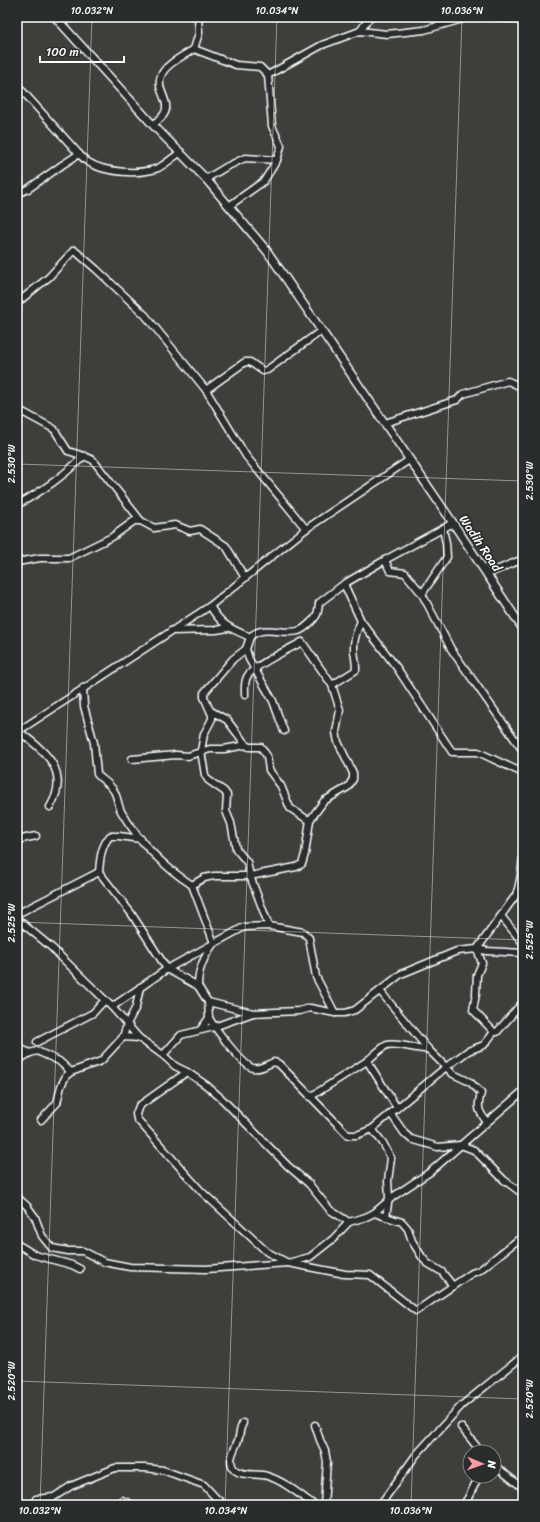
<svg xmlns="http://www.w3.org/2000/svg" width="540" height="1522" font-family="Sriracha,sans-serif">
<rect width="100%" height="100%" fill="#3e3e3a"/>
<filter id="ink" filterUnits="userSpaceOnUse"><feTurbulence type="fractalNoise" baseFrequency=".025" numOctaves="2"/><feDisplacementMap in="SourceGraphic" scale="8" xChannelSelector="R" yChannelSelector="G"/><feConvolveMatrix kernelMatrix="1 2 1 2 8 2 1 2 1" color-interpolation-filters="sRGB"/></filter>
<g filter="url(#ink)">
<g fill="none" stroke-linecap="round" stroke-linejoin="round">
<!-- minor casing -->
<g stroke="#fff" stroke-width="9">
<g id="minor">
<polyline points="360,31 370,17"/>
<polyline points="194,49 236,65 260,67 268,75"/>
<polyline points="17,85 79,154"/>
<path d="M 153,125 C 157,121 162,118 164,114 C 172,102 155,90 161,76 C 165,64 185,55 194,49 L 199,33 L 198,17"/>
<polyline points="206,179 226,167 245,158 277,160 281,146 272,126 268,75 322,45 360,31 387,34 424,30 466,18 478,17"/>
<path d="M 17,194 L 28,189 L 62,165 L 79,154 C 82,157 85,160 88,162 C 105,173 140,175 158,168 C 166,164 173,157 181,152"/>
<polyline points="229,206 264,181 277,160"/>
<polyline points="17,303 49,277 74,250 96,269 145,315 206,390 246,456 306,529"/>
<polyline points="206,390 245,362 250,362 263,371 267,370 321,331"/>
<polyline points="17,409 54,429 68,451 84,456 93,460 141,521"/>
<polyline points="385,423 457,400 463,394 508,381 519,386"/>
<path d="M 17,505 C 44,490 62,477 84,456"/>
<polyline points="385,560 390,571 405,573 422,594 451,649 523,751"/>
<polyline points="17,562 40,558 69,558 112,537 134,521 141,521 154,528 175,525 190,531 200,529 226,546 245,578"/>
<polyline points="487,574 523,559"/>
<polyline points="344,584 361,621 397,668 452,752 478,752 523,773"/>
<polyline points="422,594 447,557 446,543 443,529"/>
<path d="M 210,606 C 221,625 231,629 250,637 C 262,624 283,635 298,631 C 303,630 307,626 311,622 C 318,615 318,613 319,603 L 344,584 L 385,560 L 453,523"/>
<polyline points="171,631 216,630 228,628"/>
<polyline points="250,637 246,649 249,659 273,701 284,731"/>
<polyline points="246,649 233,659 204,693 204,697 212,715 212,719 204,734 201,751 205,775 208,780 224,791 227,795 226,811 231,823 236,849 247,862 250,876 269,926"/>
<path d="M 332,685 L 356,670 C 356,663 355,658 354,651 C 353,640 357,631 361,621"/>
<path d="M 83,688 L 84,706 L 94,743 L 97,774 C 101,780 108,781 114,791 C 118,798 118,807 122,813 C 140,843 164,867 192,885 L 204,878 L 214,876 L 250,876 L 296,867 L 302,864 L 305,854 L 310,820 L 324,801 L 348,787 L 353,779 L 353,773 L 338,742 L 336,732 L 340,710 L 332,685 L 302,642 C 291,648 251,667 247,677 C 244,683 245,689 245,695"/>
<polyline points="211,711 227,720 246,745 249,747 261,747 267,756 269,770 281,786 290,808 305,818 310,820"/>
<path d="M 18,731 C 46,751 71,772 50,807"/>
<polyline points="17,732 210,606 306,529 409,460"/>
<polyline points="132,759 176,755 188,756 210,749 224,749 246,745"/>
<path d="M 141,839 L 119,836 L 110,836 C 101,846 100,859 99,872 L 131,913 L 167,969 L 198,986 L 208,1002 L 253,1013"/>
<polyline points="17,840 36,836"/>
<path d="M 192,885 L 214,943 C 204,957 198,969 198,986"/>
<polyline points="17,914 99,872"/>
<polyline points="501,916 523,943"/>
<polyline points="17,919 51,947 112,1007 139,1038 163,1055 175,1066 187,1072 206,1085 222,1099 288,1166 309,1184 330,1210 349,1222"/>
<path d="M 380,991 L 428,1049 L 453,1074 L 470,1082 L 481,1093 C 477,1107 478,1111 487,1122"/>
<polyline points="112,1007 167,969 244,927 269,926 303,932 309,938 316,977 335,1013"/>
<path d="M 209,1018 C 215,1028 243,1066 253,1068 C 261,1070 267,1064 274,1062 L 279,1064 L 348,1135 L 357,1135 L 372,1129 L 446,1067 L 468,1051 L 484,1045 L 494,1032 L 497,1032 L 523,1002"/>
<polyline points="201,1029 209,1018 208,1002"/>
<path d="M 494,1032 L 473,1010 L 476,994 L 477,975 L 482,963 L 477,949 L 516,895 C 521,882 522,869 523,855"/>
<polyline points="123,1037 127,1024 136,1007 140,987"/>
<polyline points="37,1042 93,1013 105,1000"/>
<polyline points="17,1047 30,1053"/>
<polyline points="163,1055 181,1035 214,1027 253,1013 299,1011 310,1008 335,1013 345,1013 355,1010 401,974 457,951 477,949 487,951 523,953"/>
<polyline points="17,1061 30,1053 37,1051 59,1061 71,1072"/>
<polyline points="187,1072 139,1106 136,1114 137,1119 201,1191 267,1252 288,1263 345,1274 370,1275 416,1311 472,1273 480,1270 523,1236"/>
<polyline points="310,1097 367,1061"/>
<path d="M 397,1108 L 367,1061 C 372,1057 382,1047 387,1045 C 397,1042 417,1050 428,1049"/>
<polyline points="391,1114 405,1134 411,1139 438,1147 461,1145 474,1150 504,1180 523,1194"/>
<polyline points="41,1120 57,1103 61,1086 66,1076 71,1072 101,1061 123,1037 139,1038"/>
<polyline points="372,1129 383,1143 391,1158 388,1181 389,1197 386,1217"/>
<polyline points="17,1197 27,1206 35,1217 42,1236 52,1248 68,1251 83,1251 104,1262 130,1267 206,1269 288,1263 310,1257 333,1239 349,1222 366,1217 374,1213 394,1196 430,1172 523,1091"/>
<polyline points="374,1213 402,1222 408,1229 412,1241 422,1257 427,1263 442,1272 453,1286"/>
<polyline points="17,1244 35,1255 72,1265 80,1269"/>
<path d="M 243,1423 C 240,1428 240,1431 239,1437 C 237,1447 226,1459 234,1469 C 241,1477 257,1473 267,1476 C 284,1481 299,1494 314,1505"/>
<polyline points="315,1425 320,1440 325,1451 327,1462 324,1505"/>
<polyline points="461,1427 481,1452"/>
<polyline points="494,1465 523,1488"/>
<polyline points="36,1499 54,1497 71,1486 115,1468 145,1468 163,1470 204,1485 216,1498 224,1505"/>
<polyline points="122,1500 133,1505"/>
<polyline points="380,1505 416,1455 462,1405 523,1356"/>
<polyline points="463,1505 468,1498 479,1476"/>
</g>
</g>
<!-- tertiary casing -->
<g stroke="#fff" stroke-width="10">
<polyline id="tertiary" points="55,17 153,125 206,179 267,251 453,523 523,629"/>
</g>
<!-- minor -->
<use href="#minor" stroke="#2a2d2e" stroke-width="6"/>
<!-- tertiary -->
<use href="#tertiary" stroke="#2a2d2e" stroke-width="7"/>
</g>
</g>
<!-- ticks -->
<path fill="none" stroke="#fff" stroke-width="1" stroke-opacity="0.45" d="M 360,17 L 523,23M 17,464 L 523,481M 17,922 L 523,940M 17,1381 L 523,1399M 40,1505 L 92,17M 225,1505 L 277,17M 411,1505 L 462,17"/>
<g text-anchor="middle" stroke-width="3.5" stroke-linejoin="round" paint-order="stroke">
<!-- street labels -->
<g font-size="13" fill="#fff" stroke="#2a2d2e">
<text transform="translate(481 543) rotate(56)" y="5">Wadih Road</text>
</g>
</g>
<!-- margin -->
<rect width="540" height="1522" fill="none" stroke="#2a2d2e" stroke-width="44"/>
<!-- north arrow -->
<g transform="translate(482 1464) rotate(92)"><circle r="19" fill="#2a2d2e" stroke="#7f8182"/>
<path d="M0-3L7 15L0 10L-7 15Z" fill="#ff9aa2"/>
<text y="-6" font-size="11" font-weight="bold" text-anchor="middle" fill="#ffffff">N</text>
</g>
<!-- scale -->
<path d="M40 56v6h84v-6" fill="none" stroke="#ffffff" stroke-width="2"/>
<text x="46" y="56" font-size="12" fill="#ffffff" stroke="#2a2d2e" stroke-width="3" paint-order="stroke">100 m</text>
<rect x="22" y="22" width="496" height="1478" fill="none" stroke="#fff" stroke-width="1.5"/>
<g font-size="10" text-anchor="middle" fill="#fff">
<text x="92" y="14">10.032°N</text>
<text x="277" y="14">10.034°N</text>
<text x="462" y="14">10.036°N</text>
<text transform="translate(11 464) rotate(-90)" y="4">2.530°W</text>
<text transform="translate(529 481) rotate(-90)" y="4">2.530°W</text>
<text transform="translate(11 923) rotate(-90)" y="4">2.525°W</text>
<text transform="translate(529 940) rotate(-90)" y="4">2.525°W</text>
<text transform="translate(11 1381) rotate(-90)" y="4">2.520°W</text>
<text transform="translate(529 1399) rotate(-90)" y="4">2.520°W</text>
<text x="40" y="1514">10.032°N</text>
<text x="226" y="1514">10.034°N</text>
<text x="411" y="1514">10.036°N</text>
</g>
</svg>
